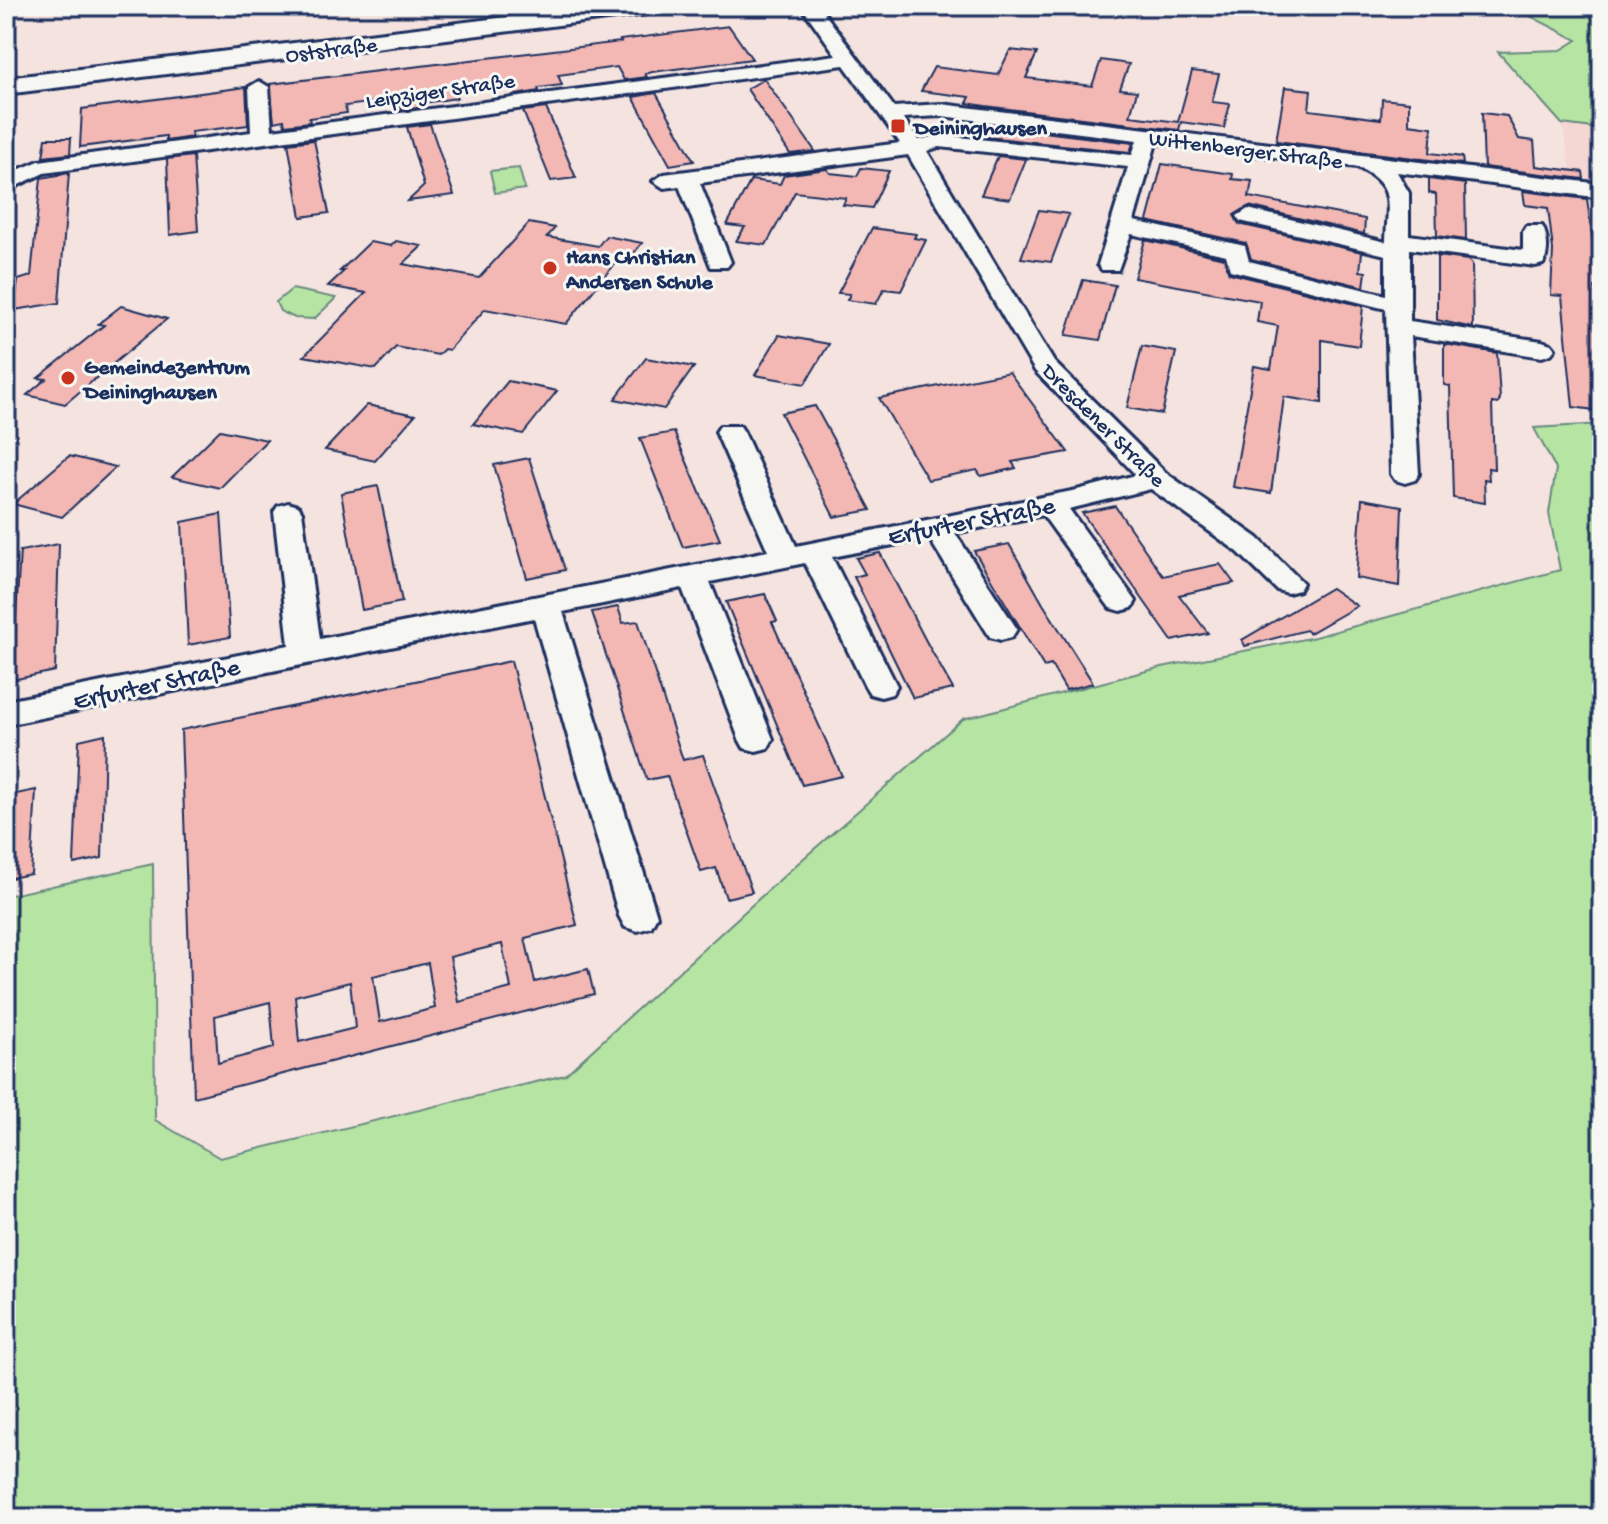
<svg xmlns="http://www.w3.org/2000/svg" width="1608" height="1524" font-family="'Gochi Hand',sans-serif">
<rect width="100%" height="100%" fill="#f5e3df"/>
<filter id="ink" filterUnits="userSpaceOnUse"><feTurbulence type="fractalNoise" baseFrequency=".0125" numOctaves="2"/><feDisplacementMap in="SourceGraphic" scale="16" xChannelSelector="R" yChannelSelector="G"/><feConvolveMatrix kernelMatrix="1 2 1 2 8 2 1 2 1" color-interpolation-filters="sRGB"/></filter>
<g filter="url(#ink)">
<!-- built -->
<polygon fill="#f4d6d2" points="1562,124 1602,129 1602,187 1573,180"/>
<!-- green -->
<g fill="#b6e4a3" stroke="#688a80" stroke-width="2">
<polygon points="1511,6 1602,6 1602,129 1562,124 1498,52 1561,50 1577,40"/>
<polygon points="519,168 525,189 495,193 490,171"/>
<polygon points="292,289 336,298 314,319 295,318 280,311 276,302"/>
<polygon points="1602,424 1602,1518 6,1518 6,896 153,864 155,1120 220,1158 565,1075 796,865 963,719 1162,667 1315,637 1560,570 1549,513 1556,469 1534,428"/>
</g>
<!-- building -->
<g fill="#f3b8b3" stroke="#1b2f5e" stroke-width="2" fill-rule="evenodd">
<polygon points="729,26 752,59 652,72 645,74 647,77 624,80 617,67 558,75 562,85 538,88 539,91 516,95 512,85 454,92 457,98 423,103 425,107 402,110 399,99 345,106 347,113 309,118 310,122 285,125 284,120 274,122 270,84 621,42 620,40"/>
<polygon points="1010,50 1037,53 1026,78 1092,86 1101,60 1129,64 1120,89 1137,91 1130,116 1178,122 1192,71 1219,74 1212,102 1230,104 1224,128 1181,122 1179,130 985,106 967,103 970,97 921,91 934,67 998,75"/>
<polygon points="764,79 801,131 815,151 790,154 747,89"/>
<polygon points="246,87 248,125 191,132 192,137 166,141 166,136 80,147 82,109"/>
<polygon points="1285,87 1311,90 1309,110 1381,119 1382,99 1409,102 1409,124 1432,127 1430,153 1462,157 1463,164 1276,141"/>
<polygon points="656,93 683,141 694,161 670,165 633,97"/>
<polygon points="546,108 557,133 576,178 551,181 523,111"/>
<polygon points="1482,113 1507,116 1519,139 1534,141 1536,166 1583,172 1584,179 1484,167"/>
<polygon points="430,124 454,195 408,201 424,186 407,127"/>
<polygon points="978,124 1133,143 1130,152 977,136 973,134"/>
<polygon points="46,138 71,138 70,154 43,157"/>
<polygon points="314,140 329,213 301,217 288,143"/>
<polygon points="193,156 198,231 170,235 167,159"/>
<polygon points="998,156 1026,159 1010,199 981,195"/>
<polygon points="1162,164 1233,174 1232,179 1252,181 1249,197 1365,219 1364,234 1249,206 1234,215 1239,224 1362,252 1360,271 1366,272 1364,287 1251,259 1246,243 1147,221"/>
<polygon points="861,168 889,171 872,208 843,205 846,198 795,192 766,245 736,241 745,227 727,225 751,180 780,184 784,175 827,169 830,173 857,176"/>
<polygon points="69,173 59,303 14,310 18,280 31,276 41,178"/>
<polygon points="1429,179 1465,184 1466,240 1437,236 1436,194 1429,193"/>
<polygon points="1523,191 1587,199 1599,288 1595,287 1602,353 1602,411 1573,407 1562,296 1551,295 1553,250 1548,208 1525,205"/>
<polygon points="1039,210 1069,214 1051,262 1021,258"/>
<polygon points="529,223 555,228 547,237 598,246 606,236 642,243 627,262 618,260 566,324 485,309 449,350 444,349 438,355 396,347 376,369 304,356 366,293 328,286 344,271 340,271 370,242 391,246 396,241 422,246 403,264 479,278"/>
<polygon points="872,228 916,234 914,238 926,240 901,291 884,289 876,304 847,300 850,294 838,293"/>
<polygon points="1145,240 1224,258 1229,273 1363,306 1359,346 1322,340 1322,403 1284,397 1271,493 1233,487 1254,366 1271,369 1278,326 1257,322 1260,301 1134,278"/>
<polygon points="1437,256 1468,260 1472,264 1473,328 1437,320"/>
<polygon points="1083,280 1115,285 1100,340 1066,335"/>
<polygon points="121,306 167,319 65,404 27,395 46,379 38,378 104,325 98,324"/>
<polygon points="779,335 829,344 805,384 755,375"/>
<polygon points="1444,344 1497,353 1500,399 1498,404 1492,403 1494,469 1488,468 1489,480 1484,479 1485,503 1453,498 1450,386 1444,385"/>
<polygon points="1142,346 1176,352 1162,414 1127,408"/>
<polygon points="646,358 694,367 664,409 615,399"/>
<polygon points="1009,372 1068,452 1012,462 1016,468 981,476 977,470 928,480 879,398"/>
<polygon points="508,381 557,391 523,434 473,424"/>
<polygon points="367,405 415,415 375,461 325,450"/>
<polygon points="815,406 833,439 871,510 834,517 781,413"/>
<polygon points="220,430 267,440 220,488 172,477"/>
<polygon points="674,432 698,488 720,540 683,547 640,438"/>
<polygon points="69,456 116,467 62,517 13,504"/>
<polygon points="529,458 565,570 527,578 494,465"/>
<polygon points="378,486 402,602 362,610 341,493"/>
<polygon points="1362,499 1402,506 1399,586 1356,578"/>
<polygon points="1115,506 1163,576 1220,564 1234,583 1179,595 1208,633 1172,641 1082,513"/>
<polygon points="221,514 230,637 188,645 182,522"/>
<polygon points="59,544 55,671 12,680 20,551"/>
<polygon points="1009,544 1043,604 1093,683 1066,690 1051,665 1044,667 974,551"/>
<polygon points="880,553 926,641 953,689 913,698 854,577 865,574 856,558"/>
<polygon points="1331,588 1357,606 1310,633 1306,630 1245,646 1242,640"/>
<polygon points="765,594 777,621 772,622 842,776 802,785 726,602"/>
<polygon points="618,607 623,623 638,621 683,760 703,755 752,892 726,898 716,868 701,872 667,776 647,780 592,612"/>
<path d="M 511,661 L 577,925 L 525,938 L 535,982 L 588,969 L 594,994 L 194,1097 L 181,730 ZM 502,944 L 511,988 L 459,1002 L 450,957 ZM 428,963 L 435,1008 L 380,1022 L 373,976 ZM 350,982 L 355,1028 L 299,1042 L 295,996 ZM 270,1002 L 274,1048 L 218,1063 L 215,1016 Z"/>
<polygon points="105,734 102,858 74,864 79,740"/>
<polygon points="36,790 31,874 6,879 6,796"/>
</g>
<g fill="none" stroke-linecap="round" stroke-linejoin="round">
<!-- minor casing -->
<g stroke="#1b2f5e" stroke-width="6">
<path id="minor" d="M 801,6 L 819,6 L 894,107 L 941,104 L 1602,184 L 1602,198 L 1397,172 L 1409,193 L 1409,235 L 1523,250 L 1523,231 L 1526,226 L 1542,226 C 1548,235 1549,255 1543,264 L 1535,266 L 1410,249 L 1410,321 L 1542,341 L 1551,344 L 1555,349 L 1551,354 L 1542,357 L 1411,336 L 1419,474 L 1415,480 L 1405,483 L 1395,480 L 1391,474 L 1386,309 L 1230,270 L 1226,255 L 1131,234 L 1118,270 L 1102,270 L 1098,265 L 1128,167 L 939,147 L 927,151 L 1054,362 L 1166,473 L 1258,538 L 1303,583 L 1299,590 L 1288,593 L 1277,590 L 1238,552 L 1151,489 L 1069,509 L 1136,601 L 1132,608 L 1121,611 L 1110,608 L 1043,515 L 955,533 L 1017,629 L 1012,637 L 1001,640 L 990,637 L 929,538 L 832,557 L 897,686 L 892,694 L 881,697 L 870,694 L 865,686 L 805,563 L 710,582 L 773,739 L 768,748 L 756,751 L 744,748 L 739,739 L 682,588 L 563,612 L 657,916 L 651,927 L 638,931 L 625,927 L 619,916 L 534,618 L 6,725 L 6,701 L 289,645 L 274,512 L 278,506 L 288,503 L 298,506 L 302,512 L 320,639 L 768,551 L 716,432 L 720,426 L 740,426 L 744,432 L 796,546 L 1077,490 L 1136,475 L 1035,371 L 908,155 L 700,183 L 731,262 L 727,267 L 711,267 L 679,186 L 664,188 L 653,181 L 664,174 L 900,143 L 844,65 L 44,173 L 6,191 L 6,175 L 39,161 L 251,132 L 249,87 L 259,81 L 269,87 L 272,130 L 836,55 ZM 941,116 L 1137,140 L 1132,155 L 939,135 L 919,140 L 903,118 ZM 1156,143 L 1357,167 C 1397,186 1387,204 1386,242 L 1248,209 L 1237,216 L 1240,221 L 1386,255 L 1386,295 L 1249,261 L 1245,246 L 1134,221 Z"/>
</g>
<!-- major casing -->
<g stroke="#1b2f5e" stroke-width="6">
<polygon id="major" points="598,6 667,6 663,11 655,13 6,94 6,78"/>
</g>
<!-- minor -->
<use href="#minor" fill="#f6f6f2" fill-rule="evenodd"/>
<!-- major -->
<use href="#major" fill="#f6f6f2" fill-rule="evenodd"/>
</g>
</g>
<!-- markers -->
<g fill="#c8321e" stroke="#f6f6f2" stroke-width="3">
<rect x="890" y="118" width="16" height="16" rx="4"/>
<circle cx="550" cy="268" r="8"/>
<circle cx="68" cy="378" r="8"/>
</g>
<g text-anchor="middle" stroke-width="6" stroke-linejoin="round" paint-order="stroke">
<!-- far-street labels -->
<g font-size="22" fill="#1b2f5e" stroke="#f6f6f2">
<text transform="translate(331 48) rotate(-7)" y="8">Oststraße</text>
<text transform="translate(440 89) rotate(-8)" y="8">Leipziger Straße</text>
<text transform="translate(1246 148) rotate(7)" y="8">Wittenberger Straße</text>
<text transform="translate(1105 424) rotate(45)" y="8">Dresdener Straße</text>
</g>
<!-- far-poi labels -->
<g font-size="22" font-weight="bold" fill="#1b2f5e" stroke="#f6f6f2" text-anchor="start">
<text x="914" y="134">Deininghausen</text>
<text x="566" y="263">Hans Christian<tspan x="566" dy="25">Andersen Schule</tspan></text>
<text x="84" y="373">Gemeindezentrum<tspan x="84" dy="25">Deininghausen</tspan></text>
</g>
<!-- street labels -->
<g font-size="26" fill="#1b2f5e" stroke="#f6f6f2">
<text transform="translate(971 519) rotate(-11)" y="9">Erfurter Straße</text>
<text transform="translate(156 682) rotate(-12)" y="9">Erfurter Straße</text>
</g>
</g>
<!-- margin -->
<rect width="1608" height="1524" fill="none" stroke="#f6f6f2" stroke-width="32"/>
<rect x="16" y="16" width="1576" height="1492" fill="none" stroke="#1b2f5e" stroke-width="3" filter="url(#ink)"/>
</svg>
